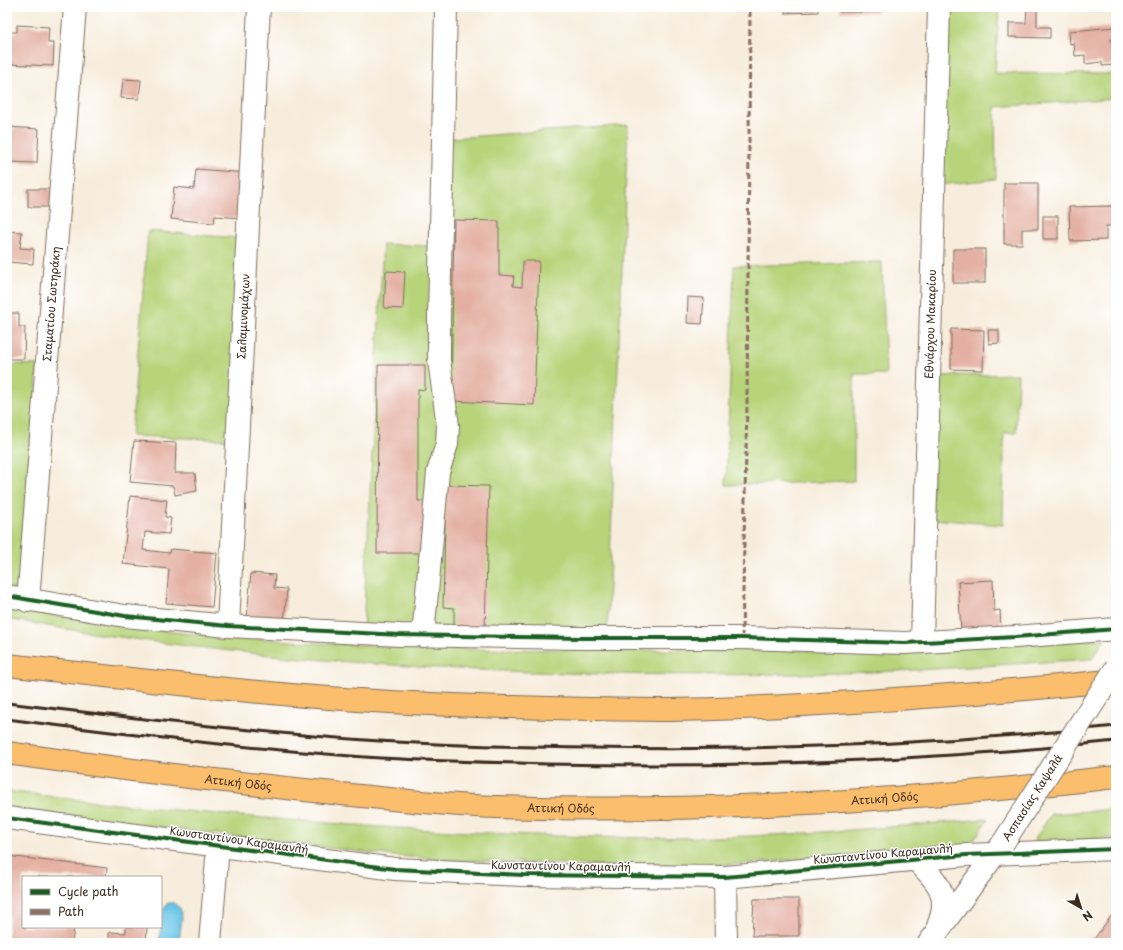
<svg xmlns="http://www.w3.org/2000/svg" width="1123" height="950" font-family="'Playpen Sans',sans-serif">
<rect width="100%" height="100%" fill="#fff"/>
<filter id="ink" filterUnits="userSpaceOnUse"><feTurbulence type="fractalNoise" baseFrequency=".025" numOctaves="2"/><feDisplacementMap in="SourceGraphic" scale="8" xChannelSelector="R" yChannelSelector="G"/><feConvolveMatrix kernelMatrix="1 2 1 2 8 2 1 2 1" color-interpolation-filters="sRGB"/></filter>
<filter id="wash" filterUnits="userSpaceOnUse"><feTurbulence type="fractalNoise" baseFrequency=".012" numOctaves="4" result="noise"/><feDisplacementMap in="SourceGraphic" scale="16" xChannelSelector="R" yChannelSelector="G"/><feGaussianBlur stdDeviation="0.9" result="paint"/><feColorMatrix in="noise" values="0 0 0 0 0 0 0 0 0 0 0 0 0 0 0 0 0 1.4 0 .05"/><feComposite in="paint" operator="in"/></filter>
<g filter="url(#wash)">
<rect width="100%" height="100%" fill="#f7eddc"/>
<!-- green -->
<g fill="#b7d47a" stroke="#797f4c">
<polygon points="944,7 999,7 995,73 1116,74 1116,98 995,107 996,179 940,185"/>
<polygon points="628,125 607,632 363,631 383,244 429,246 438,139"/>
<polygon points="148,231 252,239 236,440 131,436"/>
<polygon points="882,262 886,374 854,374 854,481 726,485 734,266"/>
<polygon points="7,364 38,365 20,590 7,587"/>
<polygon points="1018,374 1016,433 1004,433 1003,525 932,519 935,376"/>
<path d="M 7,609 L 182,633 L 315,643 L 445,649 L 841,651 L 1105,639 L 1092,659 C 1008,664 924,671 841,673 C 562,680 281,668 7,619 Z"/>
<path d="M 7,791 C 136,808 266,819 396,828 C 502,834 610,840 717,837 C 807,835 898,826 988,819 L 970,846 L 726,865 L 617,866 L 458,860 L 395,856 L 7,808 Z"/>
<polygon points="1116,809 1116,838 1033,842 1051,814"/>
</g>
<!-- water -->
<polygon fill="#68c5e7" stroke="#527882" points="168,903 174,903 180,908 182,917 179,941 177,943 160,943 159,941 164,908"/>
<g id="blocks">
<!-- building -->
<g fill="#e4b0a3">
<polygon points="785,7 818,7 818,12 785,13"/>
<rect x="840" y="7" width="38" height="5"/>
<polygon points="1027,7 1037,7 1037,27 1050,27 1050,38 1009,37 1009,23 1026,23"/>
<polygon points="17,25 49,27 48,43 54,43 53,66 7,64 8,32 17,32"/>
<polygon points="1116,27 1116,39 1111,39 1112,48 1116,48 1116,65 1102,66 1102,62 1085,64 1085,55 1075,56 1074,43 1070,44 1069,31"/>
<polygon points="123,79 141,80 139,99 121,98"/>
<polygon points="7,127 39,129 37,163 7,162"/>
<polygon points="196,169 247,173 242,218 215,216 214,223 171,219 174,187 194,189"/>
<polygon points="1004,183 1038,183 1038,229 1022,229 1022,244 1004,244"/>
<rect x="28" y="189" width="25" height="18"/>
<polygon points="1113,206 1114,226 1106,226 1106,240 1070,241 1069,207"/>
<rect x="1043" y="216" width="15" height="23"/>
<polygon points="454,220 499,221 499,275 514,276 513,286 522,287 523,261 539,261 534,405 451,401"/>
<polygon points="7,231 22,232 20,248 34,249 33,264 7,262"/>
<rect x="953" y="249" width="32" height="34"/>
<polygon points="386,271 405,272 403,309 384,308"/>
<polygon points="688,297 704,298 702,324 687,323"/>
<polygon points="7,313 19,313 19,327 25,327 24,359 7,359"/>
<polygon points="951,329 984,330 983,370 951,369"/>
<polygon points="988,330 999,330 999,343 989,344"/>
<polygon points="378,365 425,365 425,390 418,389 418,501 426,501 425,553 377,553"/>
<polygon points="134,441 176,443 175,473 195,473 197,491 175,495 173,486 130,482"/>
<polygon points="446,485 489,486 485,629 454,629 454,608 443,607"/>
<polygon points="130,496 167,500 165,517 171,518 169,534 145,532 143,550 170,553 171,549 217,553 212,607 166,603 169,569 123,564"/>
<polygon points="251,573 275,575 274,588 287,589 284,622 247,618"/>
<polygon points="993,580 994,611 1000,610 1001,627 961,630 958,582"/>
<polygon points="7,856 107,868 106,877 23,877 23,927 74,927 72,943 7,943 9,916 7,916 7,891 10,877 7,877"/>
<polygon points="754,899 799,899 799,936 752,936"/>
<polygon points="1112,915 1116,918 1116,943 1091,943"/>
<polygon points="126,927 147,927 146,943 109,943 109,932 126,933"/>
</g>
</g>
</g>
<g filter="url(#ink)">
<use href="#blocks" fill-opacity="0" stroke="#7d6e60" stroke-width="1"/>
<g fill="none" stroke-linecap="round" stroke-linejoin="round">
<!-- minor casing -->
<g stroke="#7d6e60" stroke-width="24">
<g id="minor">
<polyline points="7,596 125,616 228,626 400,635 581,638 742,638 905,643 1015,637 1116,629"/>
<path id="s1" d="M 28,601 L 75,7"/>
<path id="s2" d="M 228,626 L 259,7"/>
<polyline points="423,636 438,472 447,444 448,426 439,360 439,316 446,7"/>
<path id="s3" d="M 922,642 L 939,7"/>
<polyline points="7,818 395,869 523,875 725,877 966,855 1116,849"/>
<path d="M 917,861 C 938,882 951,895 938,926"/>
<polyline points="725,877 726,943"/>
<polyline points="210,943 218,847"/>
<polyline points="929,943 1001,846"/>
</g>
</g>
<!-- highway casing -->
<g stroke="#7d6e60" stroke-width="24">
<g id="highway">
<path d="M 7,665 C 114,677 222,690 329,698 C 439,706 549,709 659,710 C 724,710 789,706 854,702 C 942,696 1029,690 1116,680"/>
<path id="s4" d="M 7,753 C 112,768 218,781 323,792 C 381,798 439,805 496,807 C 703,813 910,801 1116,777"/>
</g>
</g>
<!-- minor -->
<use href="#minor" stroke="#fff" stroke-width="22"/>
<!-- highway -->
<use href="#highway" stroke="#fabe6d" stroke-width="22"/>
<!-- rail -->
<g stroke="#3b2a1e" stroke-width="3">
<path d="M 7,703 C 122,717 236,730 351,739 C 431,745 512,747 592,748 C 767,751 942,744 1116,726"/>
<path d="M 7,719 C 121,734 236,747 351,756 C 416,761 482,762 547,764 C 737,768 927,761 1116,741"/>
</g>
<!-- minor-bridge casing -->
<g stroke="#7d6e60" stroke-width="24" stroke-linecap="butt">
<g id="minor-bridge">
<path id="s5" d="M 1003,843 L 1116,668"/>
</g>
</g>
<!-- minor-bridge -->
<use href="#minor-bridge" stroke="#fff" stroke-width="22"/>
<!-- quiet -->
<polyline stroke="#8d6e63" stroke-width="3" stroke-dasharray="6 3" stroke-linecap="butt" points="742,638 747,403 750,7"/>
<!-- cycleway casing -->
<g stroke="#fff" stroke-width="6">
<g id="cycleway">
<polyline points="7,596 125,616 228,626 400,635 581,638 742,638 905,643 1015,637 1116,629"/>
<polyline points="7,818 395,869 523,875 725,877 966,855 1116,849"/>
</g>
</g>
<!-- cycleway -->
<use href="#cycleway" stroke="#1b5e20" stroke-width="4"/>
</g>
</g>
<g text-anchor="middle" stroke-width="3" stroke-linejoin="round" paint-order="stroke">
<!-- street labels -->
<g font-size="11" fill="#3b2a1e" stroke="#fff">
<text dy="4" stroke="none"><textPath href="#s1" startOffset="298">Σταματίου Σωτηράκη</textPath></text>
<text dy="4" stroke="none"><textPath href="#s2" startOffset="310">Σαλαμινομάχων</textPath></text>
<text dy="4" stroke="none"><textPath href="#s3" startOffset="318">Εθνάρχου Μακαρίου</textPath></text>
<text dy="4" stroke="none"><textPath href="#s4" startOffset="233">Αττική Οδός</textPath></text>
<text dy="4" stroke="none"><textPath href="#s4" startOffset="881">Αττική Οδός</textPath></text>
<text dy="4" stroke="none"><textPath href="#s5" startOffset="54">Ασπασίας Καψαλά</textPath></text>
<text dy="4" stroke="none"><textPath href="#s4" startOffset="557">Αττική Οδός</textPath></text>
<text transform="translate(239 840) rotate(8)" y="4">Κωνσταντίνου Καραμανλή</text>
<text transform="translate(883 854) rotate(-5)" y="4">Κωνσταντίνου Καραμανλή</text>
<text transform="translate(561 866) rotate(1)" y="4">Κωνσταντίνου Καραμανλή</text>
</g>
</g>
<!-- margin -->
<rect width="1123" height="950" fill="none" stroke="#fff" stroke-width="24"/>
<!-- legend -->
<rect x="22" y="876" width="140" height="52" fill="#ffffff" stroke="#b1aaa5"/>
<rect x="30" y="889" width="20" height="6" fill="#1b5e20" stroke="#b1aaa5"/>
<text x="58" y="896" font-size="12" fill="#3b2a1e">Cycle path</text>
<rect x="30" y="909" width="20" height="6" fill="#8d6e63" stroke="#b1aaa5"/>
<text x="58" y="916" font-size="12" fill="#3b2a1e">Path</text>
<!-- north arrow -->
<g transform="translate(1081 908) rotate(141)" stroke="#ffffff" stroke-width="3" paint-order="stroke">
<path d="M0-3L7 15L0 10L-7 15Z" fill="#3b2a1e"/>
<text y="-6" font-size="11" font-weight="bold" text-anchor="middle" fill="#3b2a1e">N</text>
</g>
</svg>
